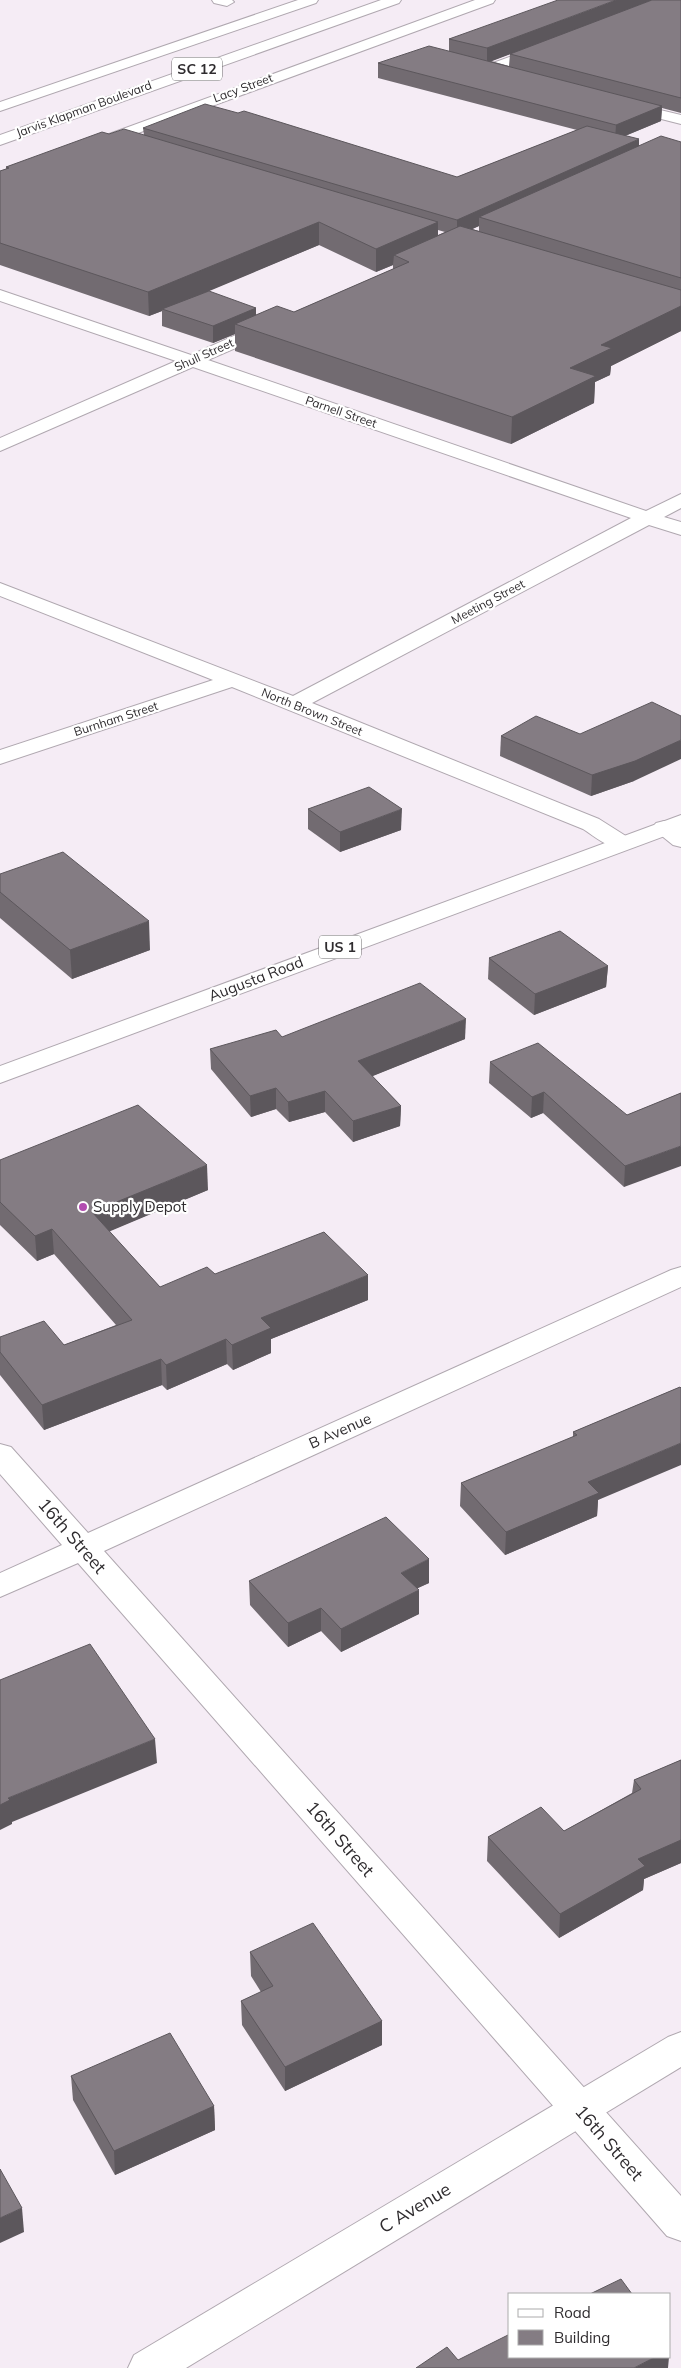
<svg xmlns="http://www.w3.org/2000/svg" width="681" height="2368" font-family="Mulish,sans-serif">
<rect width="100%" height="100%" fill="#f5ecf5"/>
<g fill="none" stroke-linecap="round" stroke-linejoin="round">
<!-- minor casing -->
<g stroke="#b0a8b0" stroke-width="2">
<g id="minor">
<polygon points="212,0 232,0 234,2 227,6 214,3"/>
<polygon points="475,0 495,0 493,3 100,147 90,147 87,144 90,141"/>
<polygon points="545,44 550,45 552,48 550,51 492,73 482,73 480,70 482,67"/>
<polygon points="627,102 681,115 681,124 622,109 620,106"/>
<path d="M 0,290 L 191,355 L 263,323 L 275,323 L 278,327 L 275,331 L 208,360 L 646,511 L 681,494 L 681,508 L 664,517 L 681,522 L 681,535 L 649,525 L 312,703 L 599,819 L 629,838 L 633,843 L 629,848 C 612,852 597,838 583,829 L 232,687 L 0,764 L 0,750 L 213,680 L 0,596 L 0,583 L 293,696 L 631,518 L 193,367 L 0,451 L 0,438 L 176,361 L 0,301 Z"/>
<polygon points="664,821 672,823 681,829 681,847 673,845 652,828 656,823"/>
<polygon points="681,1267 681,1287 104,1551 681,2196 681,2241 667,2236 78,1563 0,1597 0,1573 62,1545 0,1474 0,1444 11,1447 88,1533 671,1270"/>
</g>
</g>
<!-- tertiary casing -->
<g stroke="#b0a8b0" stroke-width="2">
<polygon id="tertiary" points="681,2032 681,2067 186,2368 128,2368 134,2355 668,2037"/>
</g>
<!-- primary casing -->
<g stroke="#b0a8b0" stroke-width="2">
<polygon id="primary" points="681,815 681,830 0,1083 0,1066"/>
</g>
<!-- trunk casing -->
<g stroke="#b0a8b0" stroke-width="2">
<g id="trunk">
<polygon points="298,0 318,0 316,3 0,111 0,102"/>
<polygon points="381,0 401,0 399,3 0,145 0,135"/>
</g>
</g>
<!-- minor -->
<use href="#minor" fill="#fff" fill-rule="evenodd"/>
<!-- tertiary -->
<use href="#tertiary" fill="#fff" fill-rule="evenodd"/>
<!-- primary -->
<use href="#primary" fill="#fff" fill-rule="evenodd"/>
<!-- trunk -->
<use href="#trunk" fill="#fff" fill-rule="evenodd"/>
</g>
<!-- wall -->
<g fill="#726b71" fill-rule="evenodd">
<path d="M 681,0 L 681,113 L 662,108 L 661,121 L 625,136 L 639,146 L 681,142 L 681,331 L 611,366 L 610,375 L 595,382 L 594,403 L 511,444 L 235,351 L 235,334 L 213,343 L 162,326 L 162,311 L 149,316 L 0,265 L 0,171 L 6,169 L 6,167 L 109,134 L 144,135 L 143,128 L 457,177 L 577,130 L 378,78 L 378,63 L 449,51 L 449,39 ZM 510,54 L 509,66 L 491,61 ZM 479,226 L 479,231 L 472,229 ZM 438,230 L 445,232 L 438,235 ZM 319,245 L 376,272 L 393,265 L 393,269 L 294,312 L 256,315 L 256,308 L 198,295 Z"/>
<polygon points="580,734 634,781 591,796 500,756 501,736"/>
<polygon points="308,809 401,830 340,852 308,829"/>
<polygon points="0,874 150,950 72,979 0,918"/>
<polygon points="489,958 608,966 606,987 534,1015 488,979"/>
<polygon points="282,1037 465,1039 372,1076 401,1106 400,1126 353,1142 325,1112 289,1122 276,1109 251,1117 211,1069 210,1049"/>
<polygon points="490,1062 627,1115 681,1093 624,1187 543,1113 531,1118 489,1083"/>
<polygon points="0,1160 208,1190 109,1231 160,1287 215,1274 368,1300 271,1339 271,1353 233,1370 227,1364 167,1390 162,1385 44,1430 0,1375 0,1337 64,1345 116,1325 54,1254 37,1261 0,1225"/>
<polygon points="680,1387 598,1500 597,1516 505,1555 460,1506 461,1483 573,1437 573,1432"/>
<polygon points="249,1581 429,1583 417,1588 419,1614 341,1652 321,1631 288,1647 250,1605"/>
<polygon points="681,1760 681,1863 644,1879 643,1890 559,1938 487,1861 488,1837 564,1831 632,1793 634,1780"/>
<polygon points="250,1952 382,2021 382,2045 285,2091 242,2025 241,2001 261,1992 251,1976"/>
<polygon points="71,2076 214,2106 215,2130 115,2175 73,2100"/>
</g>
<!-- shaded-wall -->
<g fill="#5c575c">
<polygon points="616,0 653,0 487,63 487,48"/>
<polygon points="662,106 661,121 615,140 616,125"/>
<polygon points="639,139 639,155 479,217 479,226 457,236 457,220"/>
<polygon points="319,222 319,245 164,310 162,309 162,311 149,316 148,292"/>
<polygon points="438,222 438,245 394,255 393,265 376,272 376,249"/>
<polygon points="681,306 681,331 611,366 610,375 595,382 594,403 511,444 512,417 570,368 601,345"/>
<polygon points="256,308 256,325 235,324 235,334 213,343 213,326"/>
<polygon points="681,740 681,759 634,781 591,796 592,775"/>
<polygon points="402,809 401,830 340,852 340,832"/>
<polygon points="149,921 150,950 72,979 70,950"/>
<polygon points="608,966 606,987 534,1015 535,994"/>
<polygon points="466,1019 465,1039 358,1082 358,1061"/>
<polygon points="276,1088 276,1109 251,1117 250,1096"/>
<polygon points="325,1091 325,1112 289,1122 288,1102"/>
<polygon points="544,1092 543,1113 531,1118 532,1097"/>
<polygon points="401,1106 400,1126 353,1142 353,1121"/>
<polygon points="681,1146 681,1166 624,1187 625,1166"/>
<polygon points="207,1165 208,1190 94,1238 92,1212"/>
<polygon points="52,1229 54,1254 37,1261 35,1236"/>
<polygon points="368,1275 368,1300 271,1339 271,1353 233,1370 232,1345 261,1318"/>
<polygon points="226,1339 227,1364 167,1390 166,1365"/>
<polygon points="161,1359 162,1385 44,1430 42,1405"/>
<polygon points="681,1443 681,1465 598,1500 597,1516 505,1555 506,1532 588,1482"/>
<polygon points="429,1559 429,1583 401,1596 401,1573"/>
<polygon points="419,1590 419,1614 341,1652 341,1629"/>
<polygon points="321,1608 321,1631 288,1647 288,1623"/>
<polygon points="155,1739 157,1763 12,1822 12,1824 0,1830 0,1805 8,1798"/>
<polygon points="681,1840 681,1863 644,1879 643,1890 559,1938 560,1914 638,1859"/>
<polygon points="382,2021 382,2045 285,2091 285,2067"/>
<polygon points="214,2106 215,2130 115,2175 114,2151"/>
<polygon points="22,2208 24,2232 0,2243 0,2218"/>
<polygon points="655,2357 669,2357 668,2368 634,2368"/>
</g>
<!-- building -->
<g fill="#847c83" stroke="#5c575c">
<polygon points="558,0 616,0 487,48 449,39"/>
<polygon points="652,0 681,0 681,98 510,54"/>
<polygon points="429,46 662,106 616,125 378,63"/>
<polygon points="205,104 238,113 244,111 457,177 587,126 639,139 457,220 143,128"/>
<polygon points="124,129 438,222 376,249 319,222 148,292 0,243 0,171 9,168 6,167 102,132 109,134"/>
<polygon points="661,136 681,142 681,278 479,217"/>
<polygon points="460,226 681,290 681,306 601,345 612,348 570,368 596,376 512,417 235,324 277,306 294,312 409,262 394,255"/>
<polygon points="209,291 256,308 213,326 162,309"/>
<polygon points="652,702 681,716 681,740 635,761 592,775 501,736 536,716 580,734"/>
<polygon points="369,787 402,809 340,832 308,809"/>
<polygon points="63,852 149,921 70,950 0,892 0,874"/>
<polygon points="560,931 608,966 535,994 489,958"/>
<polygon points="420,983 466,1019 358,1061 401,1106 353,1121 325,1091 288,1102 276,1088 250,1096 210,1049 276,1030 282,1037"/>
<polygon points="538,1043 627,1115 681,1093 681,1146 625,1166 544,1092 532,1097 490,1062"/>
<polygon points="138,1105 207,1165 92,1212 160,1287 207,1267 215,1274 324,1232 368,1275 261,1318 271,1328 232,1345 226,1339 166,1365 161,1359 42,1405 0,1352 0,1337 44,1321 64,1345 132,1320 52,1229 35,1236 0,1202 0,1160"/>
<polygon points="680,1387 681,1388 681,1443 588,1482 599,1493 506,1532 461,1483 577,1435 573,1432"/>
<polygon points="386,1517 429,1559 401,1573 419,1590 341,1629 321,1608 288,1623 249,1581"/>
<polygon points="90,1644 155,1739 8,1798 10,1800 0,1805 0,1680"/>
<polygon points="681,1760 681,1840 638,1859 645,1866 560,1914 488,1837 541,1807 564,1831 641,1789 634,1780"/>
<polygon points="313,1923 382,2021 285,2067 241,2001 273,1986 250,1952"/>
<polygon points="170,2033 214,2106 114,2151 71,2076"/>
<polygon points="0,2169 22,2208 0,2218"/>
<polygon points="621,2279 632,2294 590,2294"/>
<polygon points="510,2334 510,2357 655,2357 634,2368 416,2368 447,2347 458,2360"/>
</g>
<!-- markers -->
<circle fill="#b24cb0" stroke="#fff" stroke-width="2" cx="83" cy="1207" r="5"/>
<g text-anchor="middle" stroke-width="4.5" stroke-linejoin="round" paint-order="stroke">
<!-- far-street labels -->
<g font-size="12" fill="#2f2c2f" stroke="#fff">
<text transform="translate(243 88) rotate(-20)" y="4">Lacy Street</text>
<text transform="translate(84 109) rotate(-20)" y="4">Jarvis Klapman Boulevard</text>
<text transform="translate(204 355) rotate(-24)" y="4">Shull Street</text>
<text transform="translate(341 412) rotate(19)" y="4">Parnell Street</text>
<text transform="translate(488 602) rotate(-28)" y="4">Meeting Street</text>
<text transform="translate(312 712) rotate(22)" y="4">North Brown Street</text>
<text transform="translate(116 719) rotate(-18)" y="4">Burnham Street</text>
</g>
<!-- shield labels -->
<g fill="#fff" stroke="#6d6b6d" stroke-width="1">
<rect x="172" y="57.5" width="50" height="23" rx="4"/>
<rect x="319" y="935.5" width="42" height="23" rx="4"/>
</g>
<g font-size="14" font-weight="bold" fill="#2f2c2f">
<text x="197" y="74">SC 12</text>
<text x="340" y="952">US 1</text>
</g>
<!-- street labels -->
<g font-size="15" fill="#2f2c2f" stroke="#fff">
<text transform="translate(256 979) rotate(-21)" y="5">Augusta Road</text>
<text transform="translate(340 1431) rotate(-24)" y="5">B Avenue</text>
</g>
<!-- poi labels -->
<g font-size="15" fill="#2f2c2f" stroke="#fff" text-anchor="start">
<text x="93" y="1212">Supply Depot</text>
</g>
<!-- near-street labels -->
<g font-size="18" fill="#2f2c2f" stroke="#fff">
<text transform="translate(72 1536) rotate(49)" y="6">16th Street</text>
<text transform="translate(340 1839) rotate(49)" y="6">16th Street</text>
<text transform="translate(609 2143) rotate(49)" y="6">16th Street</text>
<text transform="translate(415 2208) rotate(-31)" y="6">C Avenue</text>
</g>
</g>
<!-- legend -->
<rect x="508" y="2293" width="162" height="65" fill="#ffffff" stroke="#acabac"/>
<rect x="518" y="2309" width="25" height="8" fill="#ffffff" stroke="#acabac"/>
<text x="554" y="2318" font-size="15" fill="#2f2c2f">Road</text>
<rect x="518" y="2330" width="25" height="15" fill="#847c83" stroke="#acabac"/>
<text x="554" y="2343" font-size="15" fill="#2f2c2f">Building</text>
</svg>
